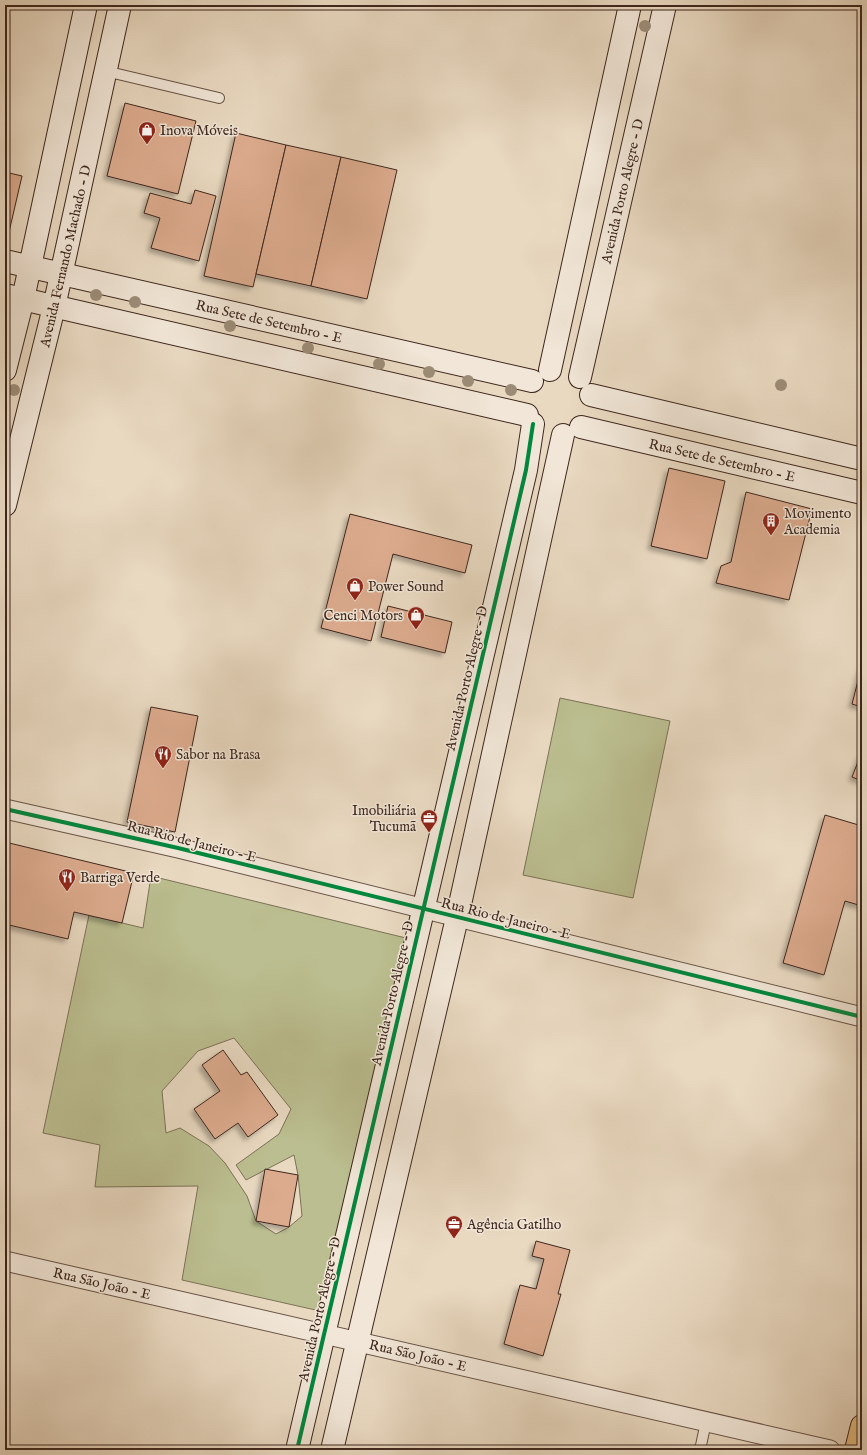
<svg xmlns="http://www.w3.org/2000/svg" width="867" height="1455" font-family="'IM FELL English',serif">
<defs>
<filter id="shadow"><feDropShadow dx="-3.5" dy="3.5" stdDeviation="2" flood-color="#0004"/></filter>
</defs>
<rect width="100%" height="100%" fill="#e9d9c1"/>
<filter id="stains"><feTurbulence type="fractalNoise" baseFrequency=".005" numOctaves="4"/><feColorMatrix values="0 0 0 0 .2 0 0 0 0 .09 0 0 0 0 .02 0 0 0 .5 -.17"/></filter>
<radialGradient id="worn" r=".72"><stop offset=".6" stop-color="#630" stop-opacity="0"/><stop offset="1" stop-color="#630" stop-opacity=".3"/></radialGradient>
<!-- green -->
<g fill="#bbbe90" stroke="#7c7257" fill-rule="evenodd">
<polygon points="560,698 670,721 633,898 523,875"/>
<path d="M 151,876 L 406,938 L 320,1311 L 182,1280 L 198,1186 L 95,1187 L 100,1145 L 43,1133 L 89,915 L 143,928 ZM 234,1038 L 291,1109 L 279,1134 L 236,1165 L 246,1180 L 294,1155 L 298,1175 L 302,1216 L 289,1227 L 276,1234 L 256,1221 L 247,1196 L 225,1163 L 209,1146 L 180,1128 L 166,1133 L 162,1091 L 198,1051 Z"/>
</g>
<!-- building -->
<g fill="#dcab8e" stroke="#3e271e" filter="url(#shadow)">
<polygon points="125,103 196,121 178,194 107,176"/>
<polygon points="236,133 286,145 253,287 204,276"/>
<polygon points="286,145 341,157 311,286 256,274"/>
<polygon points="341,157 397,170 367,299 311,286"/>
<polygon points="5,172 22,176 9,232 5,231"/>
<polygon points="195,190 216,196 199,261 151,248 160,218 144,213 150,193 191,204"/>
<polygon points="669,468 725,481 707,559 651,546"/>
<polygon points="746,492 812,509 789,600 716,583 721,566 731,562"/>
<polygon points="350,514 472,545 465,573 393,554 371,641 321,628"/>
<polygon points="388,606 452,622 445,653 381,637"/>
<polygon points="862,665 862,707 852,704"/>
<polygon points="151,707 198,716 175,832 127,822"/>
<polygon points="861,754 862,755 862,781 852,777"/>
<polygon points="825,815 862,826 862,906 845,901 824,975 783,963"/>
<polygon points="5,842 134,873 122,923 74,912 68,939 5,924"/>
<polygon points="223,1050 241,1075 247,1072 278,1115 248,1137 238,1123 215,1139 194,1109 220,1091 202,1065"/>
<polygon points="265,1169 298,1175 289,1227 256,1221"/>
<polygon points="536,1241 570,1250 558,1294 561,1294 543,1356 504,1344 520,1285 536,1289 544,1259 532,1256"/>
</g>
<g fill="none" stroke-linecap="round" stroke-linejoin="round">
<!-- lane casing -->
<g stroke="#695447" stroke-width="12">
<g id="lane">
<polyline points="105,71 219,98"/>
<polyline points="700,1450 706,1422"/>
</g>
</g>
<!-- street casing -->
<g stroke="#695447" stroke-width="21">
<g id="street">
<polyline points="5,809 178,848 862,1017"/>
<polyline points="5,1261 830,1450"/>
</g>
</g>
<!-- secondary casing -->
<g stroke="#3e271e" stroke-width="24">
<g id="secondary">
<polyline points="5,261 532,381"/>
<polyline points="5,295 527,415"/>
<polyline points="5,370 23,299 86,5"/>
<polyline points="550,370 630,5"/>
<polyline points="580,377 665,5"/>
<polyline points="591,395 862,459"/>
<polyline points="581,427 862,493"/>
<polyline points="5,505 54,307 120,5"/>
<polyline points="297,1450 526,470 533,424"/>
<polyline points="332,1450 457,918 563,435"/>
</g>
</g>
<!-- primary casing -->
<g stroke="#3e271e" stroke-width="24">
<polyline id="primary" points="856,1450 862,1426"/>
</g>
<!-- lane -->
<use href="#lane" stroke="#f1e6d7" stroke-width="10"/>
<!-- street -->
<use href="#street" stroke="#f1e6d7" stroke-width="19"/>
<!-- secondary -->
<use href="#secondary" stroke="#f1e6d7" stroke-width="22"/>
<!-- primary -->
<use href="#primary" stroke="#e4bc80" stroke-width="22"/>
<!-- cycleway casing -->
<g stroke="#f1e6d7" stroke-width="6">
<g id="cycleway">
<polyline points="5,809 178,848 862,1017"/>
<polyline points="297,1450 526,470 533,424"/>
</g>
</g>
<!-- cycleway -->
<use href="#cycleway" stroke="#00873e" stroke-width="4"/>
</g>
<!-- trees -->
<g fill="#9c8c77">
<circle cx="645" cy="26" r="6"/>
<circle cx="96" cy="295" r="6"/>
<circle cx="135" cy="302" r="6"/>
<circle cx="230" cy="326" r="6"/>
<circle cx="308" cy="348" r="6"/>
<circle cx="379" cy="364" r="6"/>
<circle cx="429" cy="372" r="6"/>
<circle cx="468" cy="381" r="6"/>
<circle cx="781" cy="385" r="6"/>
<circle cx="14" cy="390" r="6"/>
<circle cx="511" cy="390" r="6"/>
</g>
<!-- icons -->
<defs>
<g id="shop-pin" transform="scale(0.9)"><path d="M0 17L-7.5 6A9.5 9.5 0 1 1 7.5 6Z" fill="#8f2418" stroke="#f1e6d7"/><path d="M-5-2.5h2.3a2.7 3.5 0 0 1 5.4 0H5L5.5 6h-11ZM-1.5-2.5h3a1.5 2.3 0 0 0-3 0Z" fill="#fff"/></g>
<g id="building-pin" transform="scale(0.9)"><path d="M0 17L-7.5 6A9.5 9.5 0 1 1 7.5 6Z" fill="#8f2418" stroke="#f1e6d7"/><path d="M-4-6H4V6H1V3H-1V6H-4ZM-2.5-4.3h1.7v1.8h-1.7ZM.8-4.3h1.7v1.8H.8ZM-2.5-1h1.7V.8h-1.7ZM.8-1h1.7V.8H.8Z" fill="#fff"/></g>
<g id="restaurant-pin" transform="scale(0.9)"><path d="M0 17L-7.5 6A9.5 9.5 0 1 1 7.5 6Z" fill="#8f2418" stroke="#f1e6d7"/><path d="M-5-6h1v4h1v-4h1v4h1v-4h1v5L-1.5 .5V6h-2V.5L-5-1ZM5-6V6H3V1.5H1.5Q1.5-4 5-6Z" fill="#fff"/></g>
<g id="office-pin" transform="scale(0.9)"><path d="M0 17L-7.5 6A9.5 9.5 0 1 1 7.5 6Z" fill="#8f2418" stroke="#f1e6d7"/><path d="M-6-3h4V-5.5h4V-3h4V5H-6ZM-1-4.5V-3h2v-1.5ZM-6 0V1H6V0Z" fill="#fff"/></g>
</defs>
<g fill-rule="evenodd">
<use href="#shop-pin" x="147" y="130"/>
<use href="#building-pin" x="771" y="521"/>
<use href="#shop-pin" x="355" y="586"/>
<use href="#shop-pin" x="416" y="615"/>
<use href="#restaurant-pin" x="163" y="754"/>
<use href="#office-pin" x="429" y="818"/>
<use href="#restaurant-pin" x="67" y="877"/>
<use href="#office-pin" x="454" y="1224"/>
</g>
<g text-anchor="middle" stroke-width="3" stroke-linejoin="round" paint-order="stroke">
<!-- poi labels -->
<g font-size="14" fill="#3e271e" stroke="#f1e6d7" text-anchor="start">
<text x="160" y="135">Inova Móveis</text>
<text x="784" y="518">Movimento<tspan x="784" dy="16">Academia</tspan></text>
<text x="368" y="591">Power Sound</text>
<text x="403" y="620" text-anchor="end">Cenci Motors</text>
<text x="176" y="759">Sabor na Brasa</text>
<text x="416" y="815" text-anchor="end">Imobiliária<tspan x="416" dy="16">Tucumã</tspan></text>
<text x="80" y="882">Barriga Verde</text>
<text x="467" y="1229">Agência Gatilho</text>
</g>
<!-- street labels -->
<g font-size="14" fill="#3e271e" stroke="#f1e6d7">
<text transform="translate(622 191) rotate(-77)" y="5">Avenida Porto Alegre - D</text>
<text transform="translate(65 256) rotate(-77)" y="5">Avenida Fernando Machado - D</text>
<text transform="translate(269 321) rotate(13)" y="5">Rua Sete de Setembro - E</text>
<text transform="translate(722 460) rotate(13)" y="5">Rua Sete de Setembro - E</text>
<text transform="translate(466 678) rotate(-77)" y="5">Avenida Porto Alegre - D</text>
<text transform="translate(192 841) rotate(14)" y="5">Rua Rio de Janeiro - E</text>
<text transform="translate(506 918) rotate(14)" y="5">Rua Rio de Janeiro - E</text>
<text transform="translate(392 993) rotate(-77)" y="5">Avenida Porto Alegre - D</text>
<text transform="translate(102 1283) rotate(13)" y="5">Rua São João - E</text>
<text transform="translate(319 1309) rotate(-77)" y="5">Avenida Porto Alegre - D</text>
<text transform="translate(418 1355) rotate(13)" y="5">Rua São João - E</text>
</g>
</g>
<!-- margin -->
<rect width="867" height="1455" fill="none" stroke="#e9d9c1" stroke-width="20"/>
<rect x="6" y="6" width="855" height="1443" fill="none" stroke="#3e271e" stroke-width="2"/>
<rect x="10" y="10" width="847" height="1435" fill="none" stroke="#3e271e"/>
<rect width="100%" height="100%" filter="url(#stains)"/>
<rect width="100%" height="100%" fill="url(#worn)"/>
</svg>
